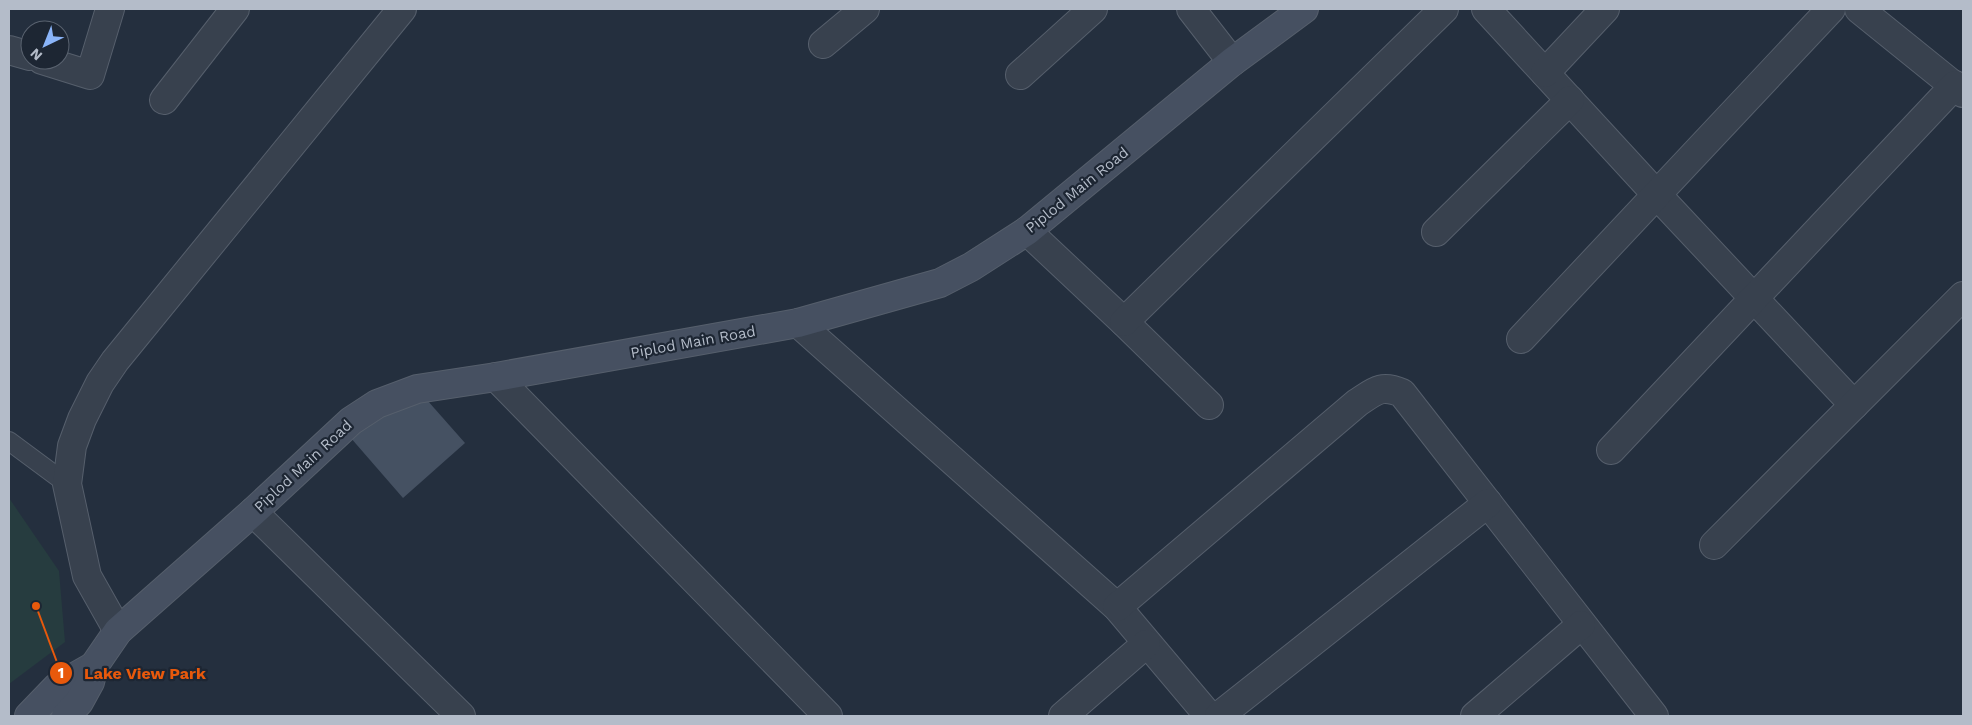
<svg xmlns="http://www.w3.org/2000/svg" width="1972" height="725" font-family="'Work Sans',sans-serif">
<rect width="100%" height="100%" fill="#242f3e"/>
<!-- green -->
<polygon fill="#263c3f" points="9,498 59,571 65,642 9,684"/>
<!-- building -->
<polygon fill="#455162" points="412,383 465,443 403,498 350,437"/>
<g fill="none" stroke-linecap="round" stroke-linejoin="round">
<!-- lane casing -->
<g stroke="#565f6c" stroke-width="20">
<polyline id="lane" points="9,441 67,484"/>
</g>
<!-- street casing -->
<g stroke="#565f6c" stroke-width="30">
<g id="street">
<polyline points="1191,9 1232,62"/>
<polyline points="1486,9 1657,195 1854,405"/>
<polyline points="1859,9 1963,93"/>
<polyline points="823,44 865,9"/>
<polyline points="9,50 30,56"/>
<polyline points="42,60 90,75 110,9"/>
<polyline points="1545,73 1605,9"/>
<polyline points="1020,75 1093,9"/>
<polyline points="164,100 235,9"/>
<polyline points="1027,231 1124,322 1209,405"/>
<polyline points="1436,232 1570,100"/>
<polyline points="1124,322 1444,9"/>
<polyline points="798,323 1117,607 1209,716"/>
<polyline points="1521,339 1831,9"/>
<polyline points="496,377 828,716"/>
<polyline points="1611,450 1955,85"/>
<polyline points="253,512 461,716"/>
<polyline points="1714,545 1963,296"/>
<path d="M 1117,607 L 1357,403 C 1375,391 1381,384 1402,393 L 1654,716"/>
<polyline points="118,631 87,576 67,484 72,446 82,419 100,383 115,361 402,9"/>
<polyline points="1063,716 1146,644"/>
<polyline points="1219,716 1488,503"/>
<polyline points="1475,716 1581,625"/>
</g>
</g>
<!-- secondary casing -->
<g stroke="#565f6c" stroke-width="30">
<g id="secondary">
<polyline points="29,716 57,687 94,666"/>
<polyline points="66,716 79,702 90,682 94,666 118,631 253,512 351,421 377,404 417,389 496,377 798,323 940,283 971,267 1027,231 1232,62 1304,9"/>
</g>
</g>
<!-- lane -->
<use href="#lane" stroke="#38414e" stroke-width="18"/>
<!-- street -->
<use href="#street" stroke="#38414e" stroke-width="28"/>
<!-- secondary -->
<use href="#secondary" stroke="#465061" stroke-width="28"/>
</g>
<g text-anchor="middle" stroke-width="4.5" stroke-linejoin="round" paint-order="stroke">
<!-- street labels -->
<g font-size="15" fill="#b4bcc9" stroke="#1d2633">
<text transform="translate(1077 190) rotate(-39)" y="5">Piplod Main Road</text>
<text transform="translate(693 342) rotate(-10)" y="5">Piplod Main Road</text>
<text transform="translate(303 466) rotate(-43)" y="5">Piplod Main Road</text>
</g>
</g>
<!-- callouts -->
<path fill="none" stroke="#e8590c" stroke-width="2" d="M36 606L61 673"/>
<g fill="#e8590c" stroke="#1d2633" stroke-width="2">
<circle cx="36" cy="606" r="5"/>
<circle cx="61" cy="673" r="12"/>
</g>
<g font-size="15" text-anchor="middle" font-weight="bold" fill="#fff">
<text x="61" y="678">1</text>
</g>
<g font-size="16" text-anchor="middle" font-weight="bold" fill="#e8590c" stroke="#1d2633" stroke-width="4.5" stroke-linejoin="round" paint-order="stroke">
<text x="145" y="679">Lake View Park</text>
</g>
<!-- border -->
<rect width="1972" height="725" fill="none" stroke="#b4bcc9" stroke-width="20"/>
<!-- north arrow -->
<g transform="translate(45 45) rotate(223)"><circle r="24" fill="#1d2633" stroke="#59626f"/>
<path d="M0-4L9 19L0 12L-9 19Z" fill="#8ab4f8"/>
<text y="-8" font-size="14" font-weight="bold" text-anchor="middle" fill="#b4bcc9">N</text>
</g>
</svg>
